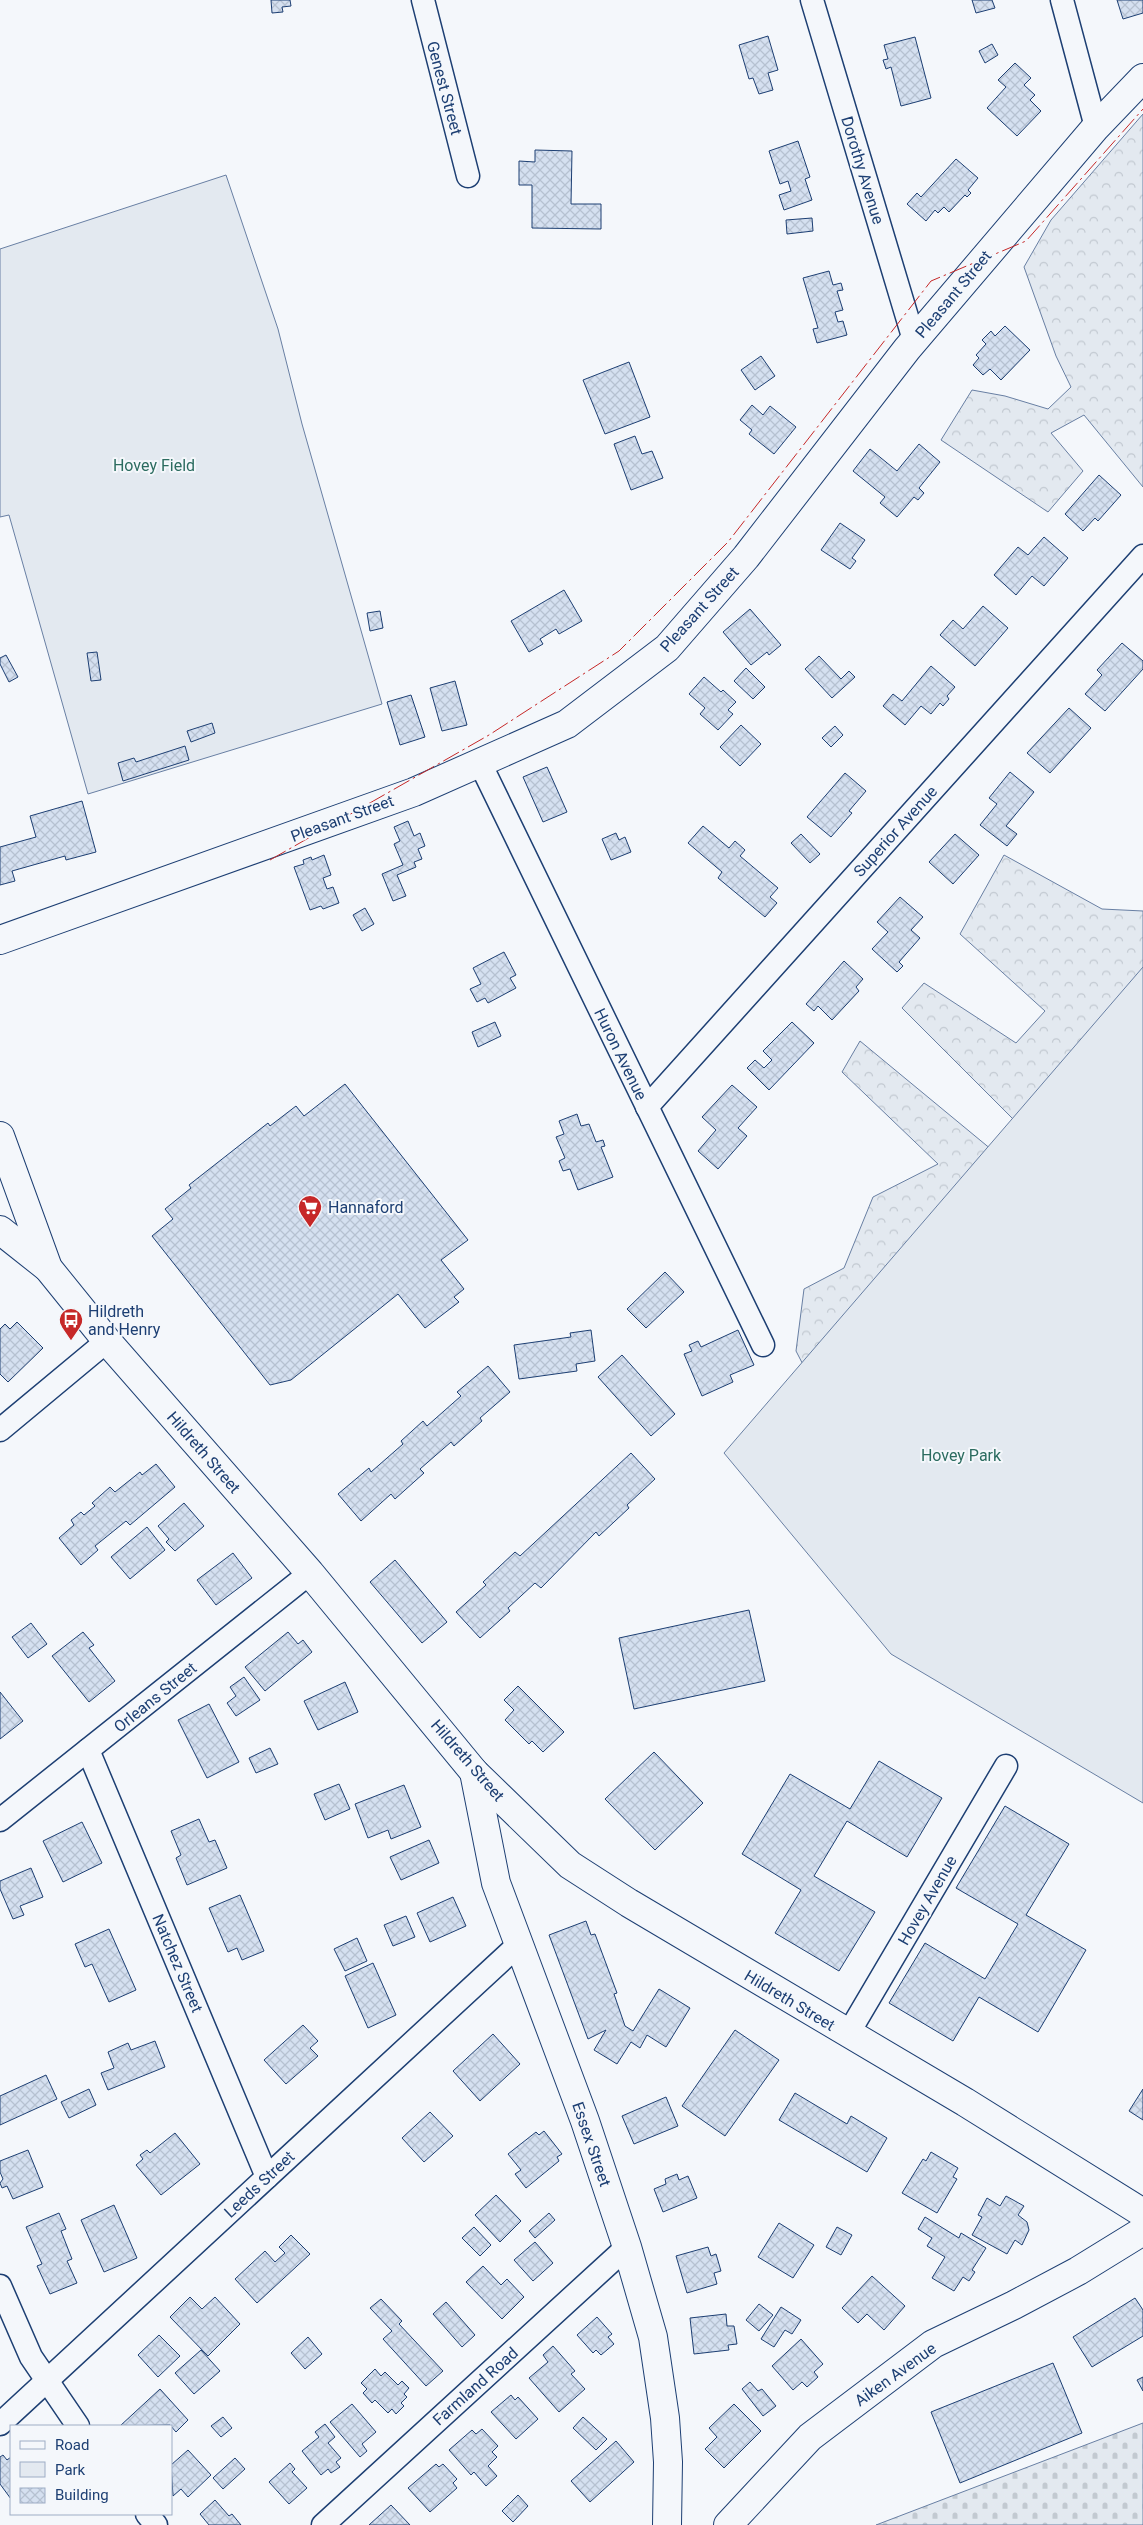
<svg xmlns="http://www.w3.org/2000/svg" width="1143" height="2525" font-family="Roboto,sans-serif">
<defs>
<pattern id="forest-crowns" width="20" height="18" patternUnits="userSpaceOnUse" patternTransform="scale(1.25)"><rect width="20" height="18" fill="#e3e9f0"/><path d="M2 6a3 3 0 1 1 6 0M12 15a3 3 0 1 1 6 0" fill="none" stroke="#c2c9d1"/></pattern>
<pattern id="cemetery-stones" width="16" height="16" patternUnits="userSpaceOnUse" patternTransform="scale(1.25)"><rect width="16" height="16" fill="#e3e9f0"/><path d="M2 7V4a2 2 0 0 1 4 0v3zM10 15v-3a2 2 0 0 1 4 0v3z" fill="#c2c9d1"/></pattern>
<pattern id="building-cross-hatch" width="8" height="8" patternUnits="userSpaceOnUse" patternTransform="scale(1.25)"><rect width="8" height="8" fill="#d5e0f0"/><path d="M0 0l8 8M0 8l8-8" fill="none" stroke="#b6c1d1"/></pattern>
</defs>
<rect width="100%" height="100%" fill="#f4f7fb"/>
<!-- forest -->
<g fill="url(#forest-crowns)" stroke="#687fa3">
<polygon points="1143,114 1143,487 1084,415 1051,433 1083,471 1048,512 941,440 972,390 1005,396 1048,409 1071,387 1056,356 1024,267 1051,220"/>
<polygon points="1004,855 1102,909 1143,911 1143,1257 827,1411 796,1351 804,1289 844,1268 873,1197 938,1164 842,1072 860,1041 992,1150 1013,1119 902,1008 924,983 1016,1043 1045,1011 960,934"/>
</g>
<!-- cemetery -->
<polygon fill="url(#cemetery-stones)" stroke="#687fa3" points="1143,2423 1143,2525 876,2525"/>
<!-- park -->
<g fill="#e3e9f0" stroke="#687fa3">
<polygon points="226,175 278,329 302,424 382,704 88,794 9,515 0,517 0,249"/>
<polygon points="1143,967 1143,1803 891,1654 724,1453"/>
</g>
<!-- building -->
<g fill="url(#building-cross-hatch)" stroke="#1d3f73">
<polygon points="271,0 290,0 291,6 282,7 283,12 272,13"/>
<polygon points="972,0 992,0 995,8 976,13"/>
<polygon points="1117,0 1143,0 1143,13 1123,19"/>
<polygon points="768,36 778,70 768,73 773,90 759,94 753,78 749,79 739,45"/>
<polygon points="915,37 931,98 901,106 891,67 886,69 883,60 888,59 884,45"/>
<polygon points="992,44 998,55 985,63 979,51"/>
<polygon points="1015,63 1031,78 1024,85 1035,95 1030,100 1041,111 1017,136 987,108 1006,87 998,80"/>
<polygon points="798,141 810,177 805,179 812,200 784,210 779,195 791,191 788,181 780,184 769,151"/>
<polygon points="535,150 572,151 571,204 601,204 601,229 532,228 532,185 519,185 519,161 535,162"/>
<polygon points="956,159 978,178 968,190 971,193 967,197 965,195 949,212 944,207 938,213 935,210 926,221 907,204 917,193 921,197"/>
<polygon points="812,218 813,231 787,234 786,220"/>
<polygon points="829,271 833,285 841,283 843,290 837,291 843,310 835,312 838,322 843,321 847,335 817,343 813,329 818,328 803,278"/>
<polygon points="1005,326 1030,350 1001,380 990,369 983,375 973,365 979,358 976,355 986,344 982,340 991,331 995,336"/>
<polygon points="761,356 775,376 755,390 741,370"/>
<polygon points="629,362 650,417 605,434 583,380"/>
<polygon points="752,405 763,415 770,406 796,427 774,454 749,434 752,430 740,420"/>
<polygon points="635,436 642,454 652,451 663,478 631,490 614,444"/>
<polygon points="919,444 940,462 919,488 924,493 918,500 914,497 897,517 880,503 885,497 853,471 870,449 897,471"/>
<polygon points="1099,475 1121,495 1098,521 1095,518 1083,531 1065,514"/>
<polygon points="840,523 865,540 852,558 856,561 850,569 821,550"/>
<polygon points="1044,537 1068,558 1044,586 1032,576 1016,595 994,575 1018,547 1028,555"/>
<polygon points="564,590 582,621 559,634 556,629 540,639 543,644 529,652 511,621"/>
<polygon points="983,606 1008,628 975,666 940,635 953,620 963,629"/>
<polygon points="750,609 781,645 769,655 767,652 751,665 723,632"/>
<polygon points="380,611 383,628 370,631 367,613"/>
<polygon points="1122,643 1143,661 1143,669 1105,711 1085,694 1102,675 1097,670"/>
<polygon points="97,652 101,680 91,681 87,653"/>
<polygon points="6,655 18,677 9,682 0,664 0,658"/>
<polygon points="819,656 841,679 849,671 855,677 832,698 805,669"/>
<polygon points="931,666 955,687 947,696 949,699 943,706 940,703 931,714 921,706 905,725 883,706 893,694 902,701"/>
<polygon points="746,668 765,687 753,699 734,681"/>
<polygon points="704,677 721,692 723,690 736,702 728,710 733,714 718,730 700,714 705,708 689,694"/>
<polygon points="455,681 467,725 442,731 430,688"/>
<polygon points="411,695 425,737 400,745 387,702"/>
<polygon points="1069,708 1091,728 1050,773 1027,753"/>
<polygon points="212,723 215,733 191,742 187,731"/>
<polygon points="741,725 761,744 740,766 720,747"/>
<polygon points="835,726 843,735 831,747 822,738"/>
<polygon points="185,746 189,760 123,781 118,763 134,758 136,762"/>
<polygon points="547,767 567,812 543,822 523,777"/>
<polygon points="1010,772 1034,792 1006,826 1017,834 1007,846 980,825 997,804 989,798"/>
<polygon points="845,773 866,791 849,811 852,813 831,837 807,817"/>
<polygon points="82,801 96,852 66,860 65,856 12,871 15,881 0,885 0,847 36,837 30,816"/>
<polygon points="408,821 414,836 420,833 425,846 418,849 422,859 414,862 416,867 397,875 406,896 393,901 382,874 403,865 394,844 400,841 394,827"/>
<polygon points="703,826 729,848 735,841 745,850 740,856 778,888 770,897 777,903 765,917 718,878 722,872 688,843"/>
<polygon points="616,833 619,840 625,837 631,852 611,860 602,839"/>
<polygon points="801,834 820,854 810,863 791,843"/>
<polygon points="955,834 979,855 953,884 929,862"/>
<polygon points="324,855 331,875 323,878 327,889 333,887 339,903 323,909 321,906 310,910 294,867 304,864 303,860 311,857 312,860"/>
<polygon points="900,897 923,917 911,930 920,938 899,962 903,966 897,972 872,949 888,932 877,922"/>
<polygon points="365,908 374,924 362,931 353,915"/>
<polygon points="504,952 516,975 510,978 516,988 488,1003 485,998 477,1002 470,989 481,984 473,968"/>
<polygon points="844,961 863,979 856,987 859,991 832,1020 818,1006 814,1011 806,1004"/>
<polygon points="495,1022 501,1036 478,1047 472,1032"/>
<polygon points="792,1022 814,1043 769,1090 747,1068 755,1060 764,1068 772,1060 763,1051"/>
<polygon points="345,1084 468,1240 441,1260 464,1289 454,1297 459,1302 425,1328 398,1294 291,1380 270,1385 152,1236 173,1219 165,1209 191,1188 189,1185 268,1123 270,1126 296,1106 304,1116"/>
<polygon points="732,1085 757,1107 738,1128 747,1136 718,1169 698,1151 716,1130 702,1117"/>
<polygon points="577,1114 581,1126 589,1124 596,1142 603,1140 605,1146 601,1147 613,1177 578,1190 570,1169 563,1171 559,1161 565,1158 556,1137 564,1134 559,1121"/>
<polygon points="665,1272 684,1292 646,1328 627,1309"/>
<polygon points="17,1322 43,1348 8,1382 0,1374 0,1329 5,1324 10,1329"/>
<polygon points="591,1330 595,1361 576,1364 577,1371 519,1379 514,1345 571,1337 570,1333"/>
<polygon points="738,1330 754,1365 730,1375 733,1382 702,1396 684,1354 692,1351 689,1345 698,1341 701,1347"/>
<polygon points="622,1355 675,1414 651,1436 598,1377"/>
<polygon points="488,1366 510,1392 480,1418 482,1421 454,1446 451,1442 420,1469 424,1473 395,1499 391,1494 361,1521 338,1494 369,1468 371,1472 403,1444 401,1441 423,1421 427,1426 461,1396 457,1392"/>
<polygon points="631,1453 655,1479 627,1505 629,1508 599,1536 596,1532 541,1588 535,1583 508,1608 510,1611 480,1638 456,1612 486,1585 483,1582 515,1552 520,1556"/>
<polygon points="156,1464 175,1487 130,1525 126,1521 95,1546 98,1550 81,1565 59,1538 74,1525 71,1520 81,1512 84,1515 95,1506 92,1503 110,1487 115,1492 140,1472 142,1475"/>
<polygon points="184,1503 204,1526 175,1551 166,1542 169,1539 158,1526"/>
<polygon points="147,1527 165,1550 130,1579 111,1557"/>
<polygon points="233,1553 252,1578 216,1605 197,1580"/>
<polygon points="395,1560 447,1622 422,1643 370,1582"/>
<polygon points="749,1610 765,1681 634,1709 619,1638"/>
<polygon points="31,1623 47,1644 28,1658 12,1637"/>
<polygon points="83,1632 94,1645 89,1648 115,1681 89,1702 52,1656"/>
<polygon points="288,1632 298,1644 303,1640 312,1652 265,1691 245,1667"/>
<polygon points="244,1677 260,1700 236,1716 227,1703 236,1696 230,1687"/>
<polygon points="345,1682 358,1712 318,1730 304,1701"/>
<polygon points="518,1686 564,1732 543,1752 532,1741 529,1744 505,1720 514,1710 504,1700"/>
<polygon points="0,1692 23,1721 0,1739"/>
<polygon points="209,1704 239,1762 207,1778 178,1720"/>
<polygon points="270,1748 278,1764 256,1773 249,1758"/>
<polygon points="654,1752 703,1803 655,1850 605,1799"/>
<polygon points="879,1761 942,1798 907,1857 847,1821 814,1876 875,1912 839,1971 775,1933 801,1890 742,1854 790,1774 850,1809"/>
<polygon points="339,1784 350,1809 325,1820 314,1794"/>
<polygon points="404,1785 421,1827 391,1839 388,1830 368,1838 355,1804"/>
<polygon points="1005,1806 1069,1844 1026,1915 1086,1950 1038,2032 979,1997 953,2041 889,2003 925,1943 985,1979 1018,1924 956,1888"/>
<polygon points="199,1819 209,1842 215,1840 227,1868 187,1885 176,1858 181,1855 171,1831"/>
<polygon points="82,1822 102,1863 63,1882 43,1841"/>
<polygon points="429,1840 439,1863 401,1880 390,1857"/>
<polygon points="31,1868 43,1897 20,1906 24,1915 13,1919 0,1889 0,1881"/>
<polygon points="240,1895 264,1951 242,1960 237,1948 228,1952 209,1908"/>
<polygon points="453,1897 466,1926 430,1942 417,1913"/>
<polygon points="406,1916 415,1937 393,1946 384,1925"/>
<polygon points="586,1921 591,1935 595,1934 617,1993 614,1994 625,2026 633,2031 659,1989 690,2008 666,2047 647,2035 640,2048 631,2042 617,2064 594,2050 606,2030 588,2039 549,1935"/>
<polygon points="109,1929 136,1990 109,2002 92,1964 85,1967 75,1944"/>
<polygon points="357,1938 367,1961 345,1971 334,1949"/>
<polygon points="373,1963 396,2015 368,2028 345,1976"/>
<polygon points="303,2025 318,2041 310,2048 318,2056 286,2084 264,2060"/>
<polygon points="735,2030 779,2060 725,2136 682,2106"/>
<polygon points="493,2034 520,2064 480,2101 453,2071"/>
<polygon points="155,2041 165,2067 108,2090 101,2073 114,2068 108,2052 128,2043 131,2050"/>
<polygon points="46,2075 57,2099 0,2125 0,2096"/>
<polygon points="89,2089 96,2105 69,2118 61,2102"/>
<polygon points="1143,2089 1143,2120 1129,2111"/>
<polygon points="795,2093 847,2124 851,2116 887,2138 867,2172 779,2120"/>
<polygon points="666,2097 678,2126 634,2144 622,2116"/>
<polygon points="430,2112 453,2136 424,2162 402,2138"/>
<polygon points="544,2131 562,2154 557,2157 559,2161 526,2188 515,2174 521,2170 508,2154 536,2132 539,2135"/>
<polygon points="175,2133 200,2164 161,2195 136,2165 143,2159 140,2155 147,2150 150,2153"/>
<polygon points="28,2150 43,2187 13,2199 7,2186 2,2188 0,2183 3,2179 0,2172 0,2161"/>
<polygon points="931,2152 958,2168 953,2177 957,2179 937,2213 902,2193 923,2159 926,2161"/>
<polygon points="677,2174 679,2180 688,2176 697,2198 663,2212 654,2189 666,2184 665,2179"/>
<polygon points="496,2195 521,2221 500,2242 475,2215"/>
<polygon points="1006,2196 1024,2206 1018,2215 1027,2222 1029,2230 1022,2245 1015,2240 1007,2254 972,2235 982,2217 978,2215 987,2198 1000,2206"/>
<polygon points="114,2205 137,2258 104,2272 81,2220"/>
<polygon points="59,2213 66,2229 61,2231 72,2259 67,2261 77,2283 50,2294 37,2266 42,2264 26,2227"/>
<polygon points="549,2213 555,2220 535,2238 529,2231"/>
<polygon points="925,2217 959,2238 961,2233 986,2248 972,2270 975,2272 969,2281 963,2277 954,2291 932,2278 945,2257 927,2246 932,2238 918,2229"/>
<polygon points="779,2223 814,2245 793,2278 758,2257"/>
<polygon points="474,2227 491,2245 480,2256 462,2238"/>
<polygon points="837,2227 852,2235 841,2255 826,2247"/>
<polygon points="291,2235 310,2254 257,2303 235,2279 265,2251 275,2262 285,2253 279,2247"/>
<polygon points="535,2242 553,2263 533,2281 514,2260"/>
<polygon points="708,2247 711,2256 716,2254 721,2271 714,2273 717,2284 687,2293 676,2256"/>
<polygon points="483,2266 501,2285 507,2279 524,2297 502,2319 466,2282"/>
<polygon points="872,2276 905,2306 884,2330 867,2314 858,2323 842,2308"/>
<polygon points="190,2297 202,2309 215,2297 240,2324 208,2356 170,2317"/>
<polygon points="1135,2298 1143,2310 1143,2336 1092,2367 1073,2337"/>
<polygon points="381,2299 402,2321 399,2324 443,2371 426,2386 383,2339 392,2331 370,2308"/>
<polygon points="446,2302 475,2335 462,2347 433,2314"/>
<polygon points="759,2304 773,2315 759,2331 746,2320"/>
<polygon points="781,2307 801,2320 792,2334 785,2330 774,2347 761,2339"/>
<polygon points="726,2314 727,2326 734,2326 737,2344 728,2345 729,2350 694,2354 690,2318"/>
<polygon points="597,2317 612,2334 608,2337 614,2344 601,2355 596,2350 593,2353 577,2335"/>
<polygon points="159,2335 180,2356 158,2377 138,2355"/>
<polygon points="308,2337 322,2354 305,2369 291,2353"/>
<polygon points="801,2339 823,2364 814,2372 818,2377 807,2387 802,2382 793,2390 772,2366"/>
<polygon points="553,2346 575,2371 571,2374 585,2389 559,2412 529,2378 548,2362 543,2355"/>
<polygon points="201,2350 220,2371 194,2394 175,2373"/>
<polygon points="1053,2363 1082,2433 960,2483 931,2412"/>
<polygon points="375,2369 381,2376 385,2372 398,2385 402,2381 409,2388 404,2394 407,2397 401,2403 404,2406 396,2414 392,2409 388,2413 375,2400 372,2403 363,2393 367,2389 361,2383"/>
<polygon points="1143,2377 1143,2391 1137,2380"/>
<polygon points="750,2382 758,2391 762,2389 776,2406 763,2416 742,2389"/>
<polygon points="160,2389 188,2420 176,2432 170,2425 120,2426"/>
<polygon points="511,2395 515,2400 518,2397 538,2419 516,2439 491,2412"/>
<polygon points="352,2404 376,2432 362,2444 367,2451 360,2457 330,2422"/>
<polygon points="734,2404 761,2431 724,2468 705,2449 717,2437 709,2428"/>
<polygon points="223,2417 232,2428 221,2437 211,2426"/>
<polygon points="583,2417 607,2439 596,2450 573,2428"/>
<polygon points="325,2424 335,2437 328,2443 341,2458 336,2462 340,2467 331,2473 328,2469 321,2475 302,2451 319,2437 315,2432"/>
<polygon points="482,2429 498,2446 492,2452 497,2457 488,2466 497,2476 486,2486 474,2472 471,2475 449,2450 472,2430 476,2434"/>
<polygon points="616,2441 634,2462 590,2502 571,2481"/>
<polygon points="188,2450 211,2475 188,2497 181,2489 173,2496 171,2465"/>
<polygon points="3,2455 7,2460 11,2457 11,2499 0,2484 0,2457"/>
<polygon points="235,2458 245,2469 223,2489 213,2478"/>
<polygon points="290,2463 295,2469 292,2472 307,2488 289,2504 269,2482"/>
<polygon points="436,2464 439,2467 443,2464 457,2479 453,2483 457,2488 430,2512 408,2488"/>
<polygon points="518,2495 528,2506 513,2522 502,2511"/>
<polygon points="215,2500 229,2516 232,2514 241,2525 209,2525 200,2514"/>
<polygon points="391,2505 410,2525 369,2525"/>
</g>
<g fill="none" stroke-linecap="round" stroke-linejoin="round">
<!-- street casing -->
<g stroke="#1d3f73" stroke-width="25">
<g id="street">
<polyline points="423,0 468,176"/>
<polyline points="812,0 914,340"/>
<polyline points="1062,0 1096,127"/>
<polyline points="480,763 763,1345"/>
<polyline points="647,1107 1143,556"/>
<polyline points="0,1430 107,1341"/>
<polyline points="88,1750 267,2177"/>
<polyline points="0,1820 310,1573"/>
<polyline points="848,2034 1006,1766"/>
<polyline points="0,2286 31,2357 78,2426"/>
<polyline points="0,2424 518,1945"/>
<polyline points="147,2514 156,2525"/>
<polyline points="323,2525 627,2247"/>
</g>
</g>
<!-- secondary casing -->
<g stroke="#1d3f73" stroke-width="30">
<g id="secondary">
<polyline points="0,940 414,792 567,724 667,648 746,557 907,349 1096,127 1143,78"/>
<polyline points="0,1136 48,1268 107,1341 310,1573 474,1772 570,1865 629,1903 965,2102 1143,2213"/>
<polyline points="0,1230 48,1268"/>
<polyline points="474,1772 496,1883 585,2121 627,2247 653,2337 665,2418 668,2462 667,2525"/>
<polyline points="728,2525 810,2437 933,2344 1014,2305 1078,2271 1143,2231"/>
</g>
</g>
<!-- street -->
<use href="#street" stroke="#f4f7fb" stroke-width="22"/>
<!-- secondary -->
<use href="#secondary" stroke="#f4f7fb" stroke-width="28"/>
<!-- power -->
<polyline stroke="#c62828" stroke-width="1" stroke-dasharray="18 4 2.5 4" stroke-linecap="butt" points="270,860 489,735 619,651 728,542 931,281 1026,241 1143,109"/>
</g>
<!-- icons -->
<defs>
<g id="supermarket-pin" transform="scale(1.25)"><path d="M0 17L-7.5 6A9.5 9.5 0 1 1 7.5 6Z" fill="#c62828" stroke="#f4f7fb"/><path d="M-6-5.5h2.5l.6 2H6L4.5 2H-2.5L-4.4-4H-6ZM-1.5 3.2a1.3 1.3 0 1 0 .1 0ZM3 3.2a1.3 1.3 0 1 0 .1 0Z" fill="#fff"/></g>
<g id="bus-pin" transform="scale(1.25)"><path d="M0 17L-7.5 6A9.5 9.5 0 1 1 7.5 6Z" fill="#c62828" stroke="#f4f7fb"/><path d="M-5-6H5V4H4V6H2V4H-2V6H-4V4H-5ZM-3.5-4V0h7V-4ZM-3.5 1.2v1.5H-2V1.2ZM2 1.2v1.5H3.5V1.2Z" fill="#fff"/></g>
</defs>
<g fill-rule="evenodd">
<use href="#supermarket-pin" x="310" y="1207"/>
<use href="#bus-pin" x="71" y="1320"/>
</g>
<g text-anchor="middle" stroke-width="4" stroke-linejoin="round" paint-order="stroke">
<!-- street labels -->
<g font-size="16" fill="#1d3f73" stroke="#f4f7fb">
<text transform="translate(445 88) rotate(75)" y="6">Genest Street</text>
<text transform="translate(863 170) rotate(73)" y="6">Dorothy Avenue</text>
<text transform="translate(953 294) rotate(-50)" y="6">Pleasant Street</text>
<text transform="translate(699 609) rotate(-48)" y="6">Pleasant Street</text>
<text transform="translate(342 818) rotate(-20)" y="6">Pleasant Street</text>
<text transform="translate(895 831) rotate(-48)" y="6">Superior Avenue</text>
<text transform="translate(621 1054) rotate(64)" y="6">Huron Avenue</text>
<text transform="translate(204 1452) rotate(49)" y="6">Hildreth Street</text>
<text transform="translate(155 1697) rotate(-39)" y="6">Orleans Street</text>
<text transform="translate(468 1760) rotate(49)" y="6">Hildreth Street</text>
<text transform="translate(927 1900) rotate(-60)" y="6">Hovey Avenue</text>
<text transform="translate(178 1963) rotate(67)" y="6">Natchez Street</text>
<text transform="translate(790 2000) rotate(31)" y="6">Hildreth Street</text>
<text transform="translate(592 2144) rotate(71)" y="6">Essex Street</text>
<text transform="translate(259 2184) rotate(-43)" y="6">Leeds Street</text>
<text transform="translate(895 2374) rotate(-36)" y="6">Aiken Avenue</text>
<text transform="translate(475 2386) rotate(-42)" y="6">Farmland Road</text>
</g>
<!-- park labels -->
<g font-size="16" fill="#2c6c60" stroke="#f4f7fb">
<text x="154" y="471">Hovey Field</text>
<text x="961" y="1461">Hovey Park</text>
</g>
<!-- poi labels -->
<g font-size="16" fill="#1d3f73" stroke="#f4f7fb" text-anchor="start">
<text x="328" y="1213">Hannaford</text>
<text x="88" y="1317">Hildreth<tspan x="88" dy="18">and Henry</tspan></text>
</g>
</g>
<!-- legend -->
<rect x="10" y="2425" width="162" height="90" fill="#f4f7fb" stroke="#9eadc5"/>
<rect x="20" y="2441" width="25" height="8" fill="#f4f7fb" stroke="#9eadc5"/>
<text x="55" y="2450" font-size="15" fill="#1d3f73">Road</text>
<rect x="20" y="2462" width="25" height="15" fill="#e3e9f0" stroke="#9eadc5"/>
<text x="55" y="2475" font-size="15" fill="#1d3f73">Park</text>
<rect x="20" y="2488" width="25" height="15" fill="url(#building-cross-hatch)" stroke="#9eadc5"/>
<text x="55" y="2500" font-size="15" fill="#1d3f73">Building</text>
</svg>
